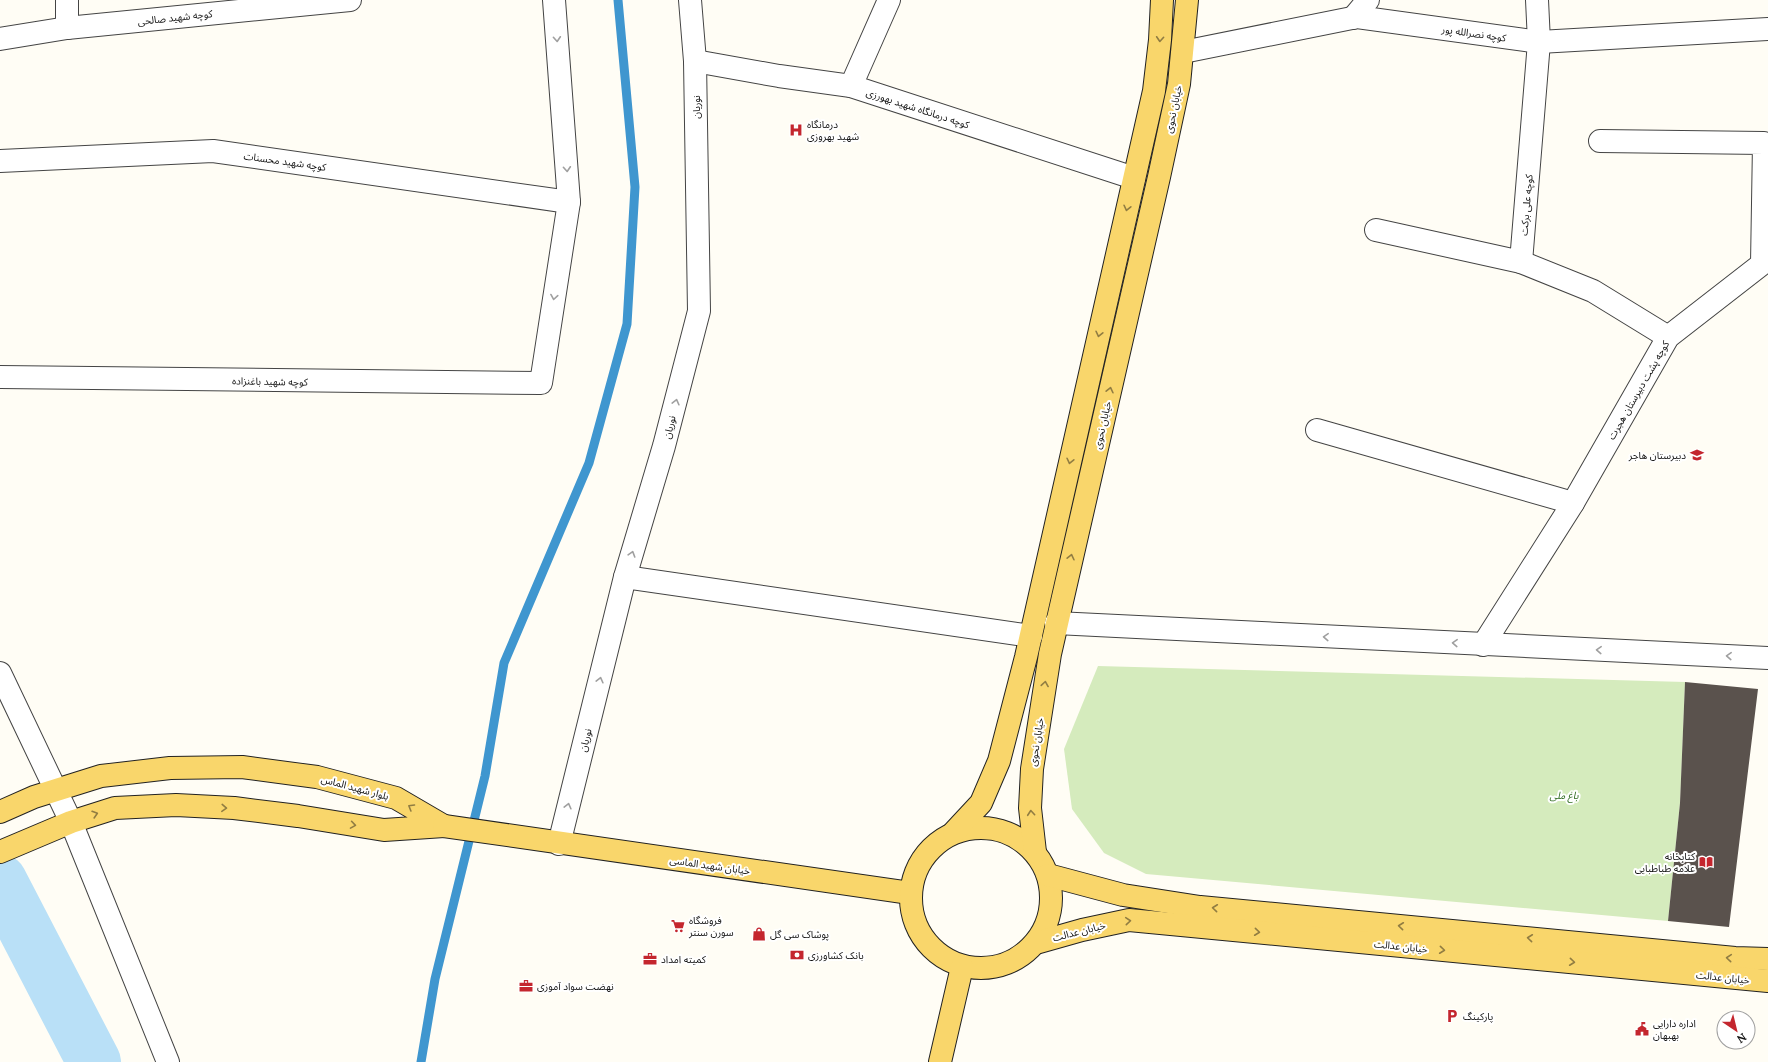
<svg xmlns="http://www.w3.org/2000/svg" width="1768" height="1062" font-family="Lora,'Noto Sans Arabic',serif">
<rect width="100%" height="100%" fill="#fffdf5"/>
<!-- green -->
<polygon fill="#d5ebbd" points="1098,666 1685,682 1680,803 1668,921 1146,874 1104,853 1072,809 1064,749"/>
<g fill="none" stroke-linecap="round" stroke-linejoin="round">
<!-- stream -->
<polyline stroke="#3f96cf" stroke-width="9" points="421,1062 435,979 485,776 504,663 589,463 627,324 635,187 618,0"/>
<!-- river -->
<polyline stroke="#b9e0f7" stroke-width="54" points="0,881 94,1062"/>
</g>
<!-- building -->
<polygon fill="#5a524d" points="1685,682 1758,689 1729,927 1668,921 1680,803"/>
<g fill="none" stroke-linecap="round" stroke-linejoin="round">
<!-- minor casing -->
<g stroke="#444" stroke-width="24">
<g id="minor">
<polyline points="1353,18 1368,0"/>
<polyline points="67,28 67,0"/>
<polyline points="0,39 67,28 350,0"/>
<polyline points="1183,52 1357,17 1539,42 1768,29"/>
<polyline points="695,61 779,76 851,86 1134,178"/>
<polyline points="851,86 889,0"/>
<polyline points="0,161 213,151 569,202"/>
<polyline points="1376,230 1521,262 1539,42 1537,0"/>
<polyline points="1521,262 1593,291 1668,337"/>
<polyline points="0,377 541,383 569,202 554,0"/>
<polyline points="1317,430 1573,503"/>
<polyline points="625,577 1031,636"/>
<polyline points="1056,623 1768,658"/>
<polyline points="1483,645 1573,503 1668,337 1762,264 1764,143 1600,141"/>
<polyline points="0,673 71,822 168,1062"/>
<polyline points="559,844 625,577 664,446 699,311 695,61 690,0"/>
</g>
</g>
<!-- major casing -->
<g stroke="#222" stroke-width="24">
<g id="major">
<polyline points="0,812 34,797 101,776 170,768 242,767 317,777 396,798 444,826 384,830 298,816 234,808 176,805 115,808 71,822 0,852"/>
<polyline points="444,826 910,893"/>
<circle cx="981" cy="898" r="70"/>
<polyline points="954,832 981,803 999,761 1026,657 1154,91 1160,40 1162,0"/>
<polyline points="1035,852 1030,808 1032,769 1050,654 1159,177 1179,84 1187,0"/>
<polyline points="1048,875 1123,895 1200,907 1735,958 1768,959"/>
<polyline points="1036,943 1082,930 1129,920 1768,981"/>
<polyline points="940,1062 962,967"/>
</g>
</g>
<!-- minor -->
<use href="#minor" stroke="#fff" stroke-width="22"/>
<!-- major -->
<use href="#major" stroke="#f9d66b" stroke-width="22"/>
</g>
<!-- one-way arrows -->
<defs><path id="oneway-chevron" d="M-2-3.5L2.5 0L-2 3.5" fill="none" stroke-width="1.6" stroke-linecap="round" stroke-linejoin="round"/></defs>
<g stroke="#a0a0a0">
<use href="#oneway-chevron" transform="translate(557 39) rotate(86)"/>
<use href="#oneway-chevron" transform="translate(567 169) rotate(86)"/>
<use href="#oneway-chevron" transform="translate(554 297) rotate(99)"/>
<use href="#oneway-chevron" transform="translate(676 402) rotate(-76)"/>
<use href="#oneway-chevron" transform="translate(632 554) rotate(-73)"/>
<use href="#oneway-chevron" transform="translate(1326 637) rotate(-177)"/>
<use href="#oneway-chevron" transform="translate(1455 643) rotate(-177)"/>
<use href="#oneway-chevron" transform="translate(1599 650) rotate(-177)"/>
<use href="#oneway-chevron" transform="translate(1729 656) rotate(-177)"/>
<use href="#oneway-chevron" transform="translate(600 680) rotate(-76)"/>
<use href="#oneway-chevron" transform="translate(568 806) rotate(-76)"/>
</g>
<g stroke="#917d42">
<use href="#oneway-chevron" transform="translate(1160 39) rotate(94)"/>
<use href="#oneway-chevron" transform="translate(1127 208) rotate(103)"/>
<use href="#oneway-chevron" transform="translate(1099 334) rotate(103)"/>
<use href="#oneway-chevron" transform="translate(1110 390) rotate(-77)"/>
<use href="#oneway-chevron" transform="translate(1070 461) rotate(103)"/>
<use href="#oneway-chevron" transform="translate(1071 557) rotate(-77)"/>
<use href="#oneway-chevron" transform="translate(1045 684) rotate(-81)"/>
<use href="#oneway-chevron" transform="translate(411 807) rotate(-149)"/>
<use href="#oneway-chevron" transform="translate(224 808) rotate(3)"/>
<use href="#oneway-chevron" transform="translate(1031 813) rotate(-95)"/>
<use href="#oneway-chevron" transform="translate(95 814) rotate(-17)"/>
<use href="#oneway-chevron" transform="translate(353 825) rotate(9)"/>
<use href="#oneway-chevron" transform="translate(1215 908) rotate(-174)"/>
<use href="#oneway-chevron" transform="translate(1128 921) rotate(-5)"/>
<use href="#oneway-chevron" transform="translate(1401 926) rotate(-174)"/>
<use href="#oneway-chevron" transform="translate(1257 932) rotate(6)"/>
<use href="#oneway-chevron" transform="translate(1530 938) rotate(-174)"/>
<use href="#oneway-chevron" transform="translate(1442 950) rotate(6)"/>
<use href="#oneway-chevron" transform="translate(1729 958) rotate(-175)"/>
<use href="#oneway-chevron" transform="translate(1572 962) rotate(6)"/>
</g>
<!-- icons -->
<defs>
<g id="hospital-bare" transform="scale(1.08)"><path d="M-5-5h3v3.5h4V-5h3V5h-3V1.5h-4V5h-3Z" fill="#c4262e" stroke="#fff" stroke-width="2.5" paint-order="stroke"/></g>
<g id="school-bare" transform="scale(1.08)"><path d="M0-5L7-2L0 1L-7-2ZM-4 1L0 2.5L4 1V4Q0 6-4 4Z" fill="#c4262e" stroke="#fff" stroke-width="2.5" paint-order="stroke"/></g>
<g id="library-bare" transform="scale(1.08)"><path d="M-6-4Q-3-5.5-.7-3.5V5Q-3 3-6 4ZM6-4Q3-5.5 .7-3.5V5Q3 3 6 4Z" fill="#c4262e" stroke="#fff" stroke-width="2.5" paint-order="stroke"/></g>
<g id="supermarket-bare" transform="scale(1.08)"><path d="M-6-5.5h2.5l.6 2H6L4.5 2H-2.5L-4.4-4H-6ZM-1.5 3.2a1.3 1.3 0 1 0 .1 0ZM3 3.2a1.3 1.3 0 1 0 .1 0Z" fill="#c4262e" stroke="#fff" stroke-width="2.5" paint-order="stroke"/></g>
<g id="shop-bare" transform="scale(1.08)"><path d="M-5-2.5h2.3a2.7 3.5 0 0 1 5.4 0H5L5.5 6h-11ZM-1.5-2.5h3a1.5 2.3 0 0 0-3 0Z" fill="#c4262e" stroke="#fff" stroke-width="2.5" paint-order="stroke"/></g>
<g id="bank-bare" transform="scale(1.08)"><path d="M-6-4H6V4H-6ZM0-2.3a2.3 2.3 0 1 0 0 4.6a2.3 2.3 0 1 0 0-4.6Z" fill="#c4262e" stroke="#fff" stroke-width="2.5" paint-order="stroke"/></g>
<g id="office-bare" transform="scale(1.08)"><path d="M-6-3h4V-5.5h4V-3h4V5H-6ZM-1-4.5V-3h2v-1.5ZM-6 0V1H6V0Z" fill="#c4262e" stroke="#fff" stroke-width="2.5" paint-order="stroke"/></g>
<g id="parking-bare" transform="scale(1.08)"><path d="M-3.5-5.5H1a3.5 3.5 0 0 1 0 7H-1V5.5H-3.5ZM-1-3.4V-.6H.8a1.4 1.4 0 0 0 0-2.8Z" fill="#c4262e" stroke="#fff" stroke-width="2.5" paint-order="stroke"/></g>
<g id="civic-bare" transform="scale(1.08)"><path d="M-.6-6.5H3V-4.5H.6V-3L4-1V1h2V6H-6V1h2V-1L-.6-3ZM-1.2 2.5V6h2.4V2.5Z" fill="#c4262e" stroke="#fff" stroke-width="2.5" paint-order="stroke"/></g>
</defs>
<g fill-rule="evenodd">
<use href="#hospital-bare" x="796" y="130"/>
<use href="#school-bare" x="1697" y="455"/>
<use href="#library-bare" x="1706" y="862"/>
<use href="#supermarket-bare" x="678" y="926"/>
<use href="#shop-bare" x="759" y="934"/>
<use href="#bank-bare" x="797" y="955"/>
<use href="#office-bare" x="650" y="959"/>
<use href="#office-bare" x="526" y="986"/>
<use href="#parking-bare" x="1452" y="1016"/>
<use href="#civic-bare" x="1642" y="1029"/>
</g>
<g text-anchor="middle" stroke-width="4" stroke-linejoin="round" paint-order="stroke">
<!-- street labels -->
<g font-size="10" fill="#111" stroke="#fff">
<text transform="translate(175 17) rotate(-6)" y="4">کوچه شهید صالحی</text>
<text transform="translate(1474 33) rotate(8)" y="4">کوچه نصرالله پور</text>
<text transform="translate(696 107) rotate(-90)" y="4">نوریان</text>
<text transform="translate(918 108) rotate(18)" y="4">کوچه درمانگاه شهید بهورزی</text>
<text transform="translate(1173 109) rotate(-78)" y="4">خیابان نحوی</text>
<text transform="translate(285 161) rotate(8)" y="4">کوچه شهید محسنات</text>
<text transform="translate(1526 205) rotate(-85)" y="4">کوچه علی برکت</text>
<text transform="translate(270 381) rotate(1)" y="4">کوچه شهید باغنزاده</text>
<text transform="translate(1638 390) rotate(-60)" y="4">کوچه پشت دبیرستان هجرت</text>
<text transform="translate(1102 425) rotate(-77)" y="4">خیابان نحوی</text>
<text transform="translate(669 427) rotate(-76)" y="4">نوریان</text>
<text transform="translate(585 740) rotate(-76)" y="4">نوریان</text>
<text transform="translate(1036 742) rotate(-81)" y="4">خیابان نحوی</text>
<text transform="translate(355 787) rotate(15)" y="4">بلوار شهید الماس</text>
<text transform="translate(710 865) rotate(8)" y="4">خیابان شهید الماسی</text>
<text transform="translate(1079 931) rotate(-14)" y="4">خیابان عدالت</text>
<text transform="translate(1401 946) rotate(6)" y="4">خیابان عدالت</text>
<text transform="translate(1723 977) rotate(6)" y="4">خیابان عدالت</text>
</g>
<!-- poi labels -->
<g font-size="10" fill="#111" stroke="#fff" text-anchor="start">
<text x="807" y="128">درمانگاه<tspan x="807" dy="12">شهید بهروزی</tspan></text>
<text x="1686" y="459" text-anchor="end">دبیرستان هاجر</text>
<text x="1695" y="860" text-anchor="end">کتابخانه<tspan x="1695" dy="12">علامه طباطبایی</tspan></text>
<text x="689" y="924">فروشگاه<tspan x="689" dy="12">سورن سنتر</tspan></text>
<text x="770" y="938">پوشاک سی گل</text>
<text x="808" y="959">بانک کشاورزی</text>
<text x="661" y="963">کمیته امداد</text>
<text x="537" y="990">نهضت سواد آموزی</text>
<text x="1463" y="1020">پارکینگ</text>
<text x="1653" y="1027">اداره دارایی<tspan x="1653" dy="12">بهبهان</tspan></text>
</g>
<!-- park labels -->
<g font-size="10" font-style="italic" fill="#2f6b1f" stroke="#fff">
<text x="1564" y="799">باغ ملی</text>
</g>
</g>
<!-- north arrow -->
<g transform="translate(1736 1030) rotate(145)"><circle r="19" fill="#ffffff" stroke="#a0a0a0"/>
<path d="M0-3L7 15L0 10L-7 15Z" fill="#c4262e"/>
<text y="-6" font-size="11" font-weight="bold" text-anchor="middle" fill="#111111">N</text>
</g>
</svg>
